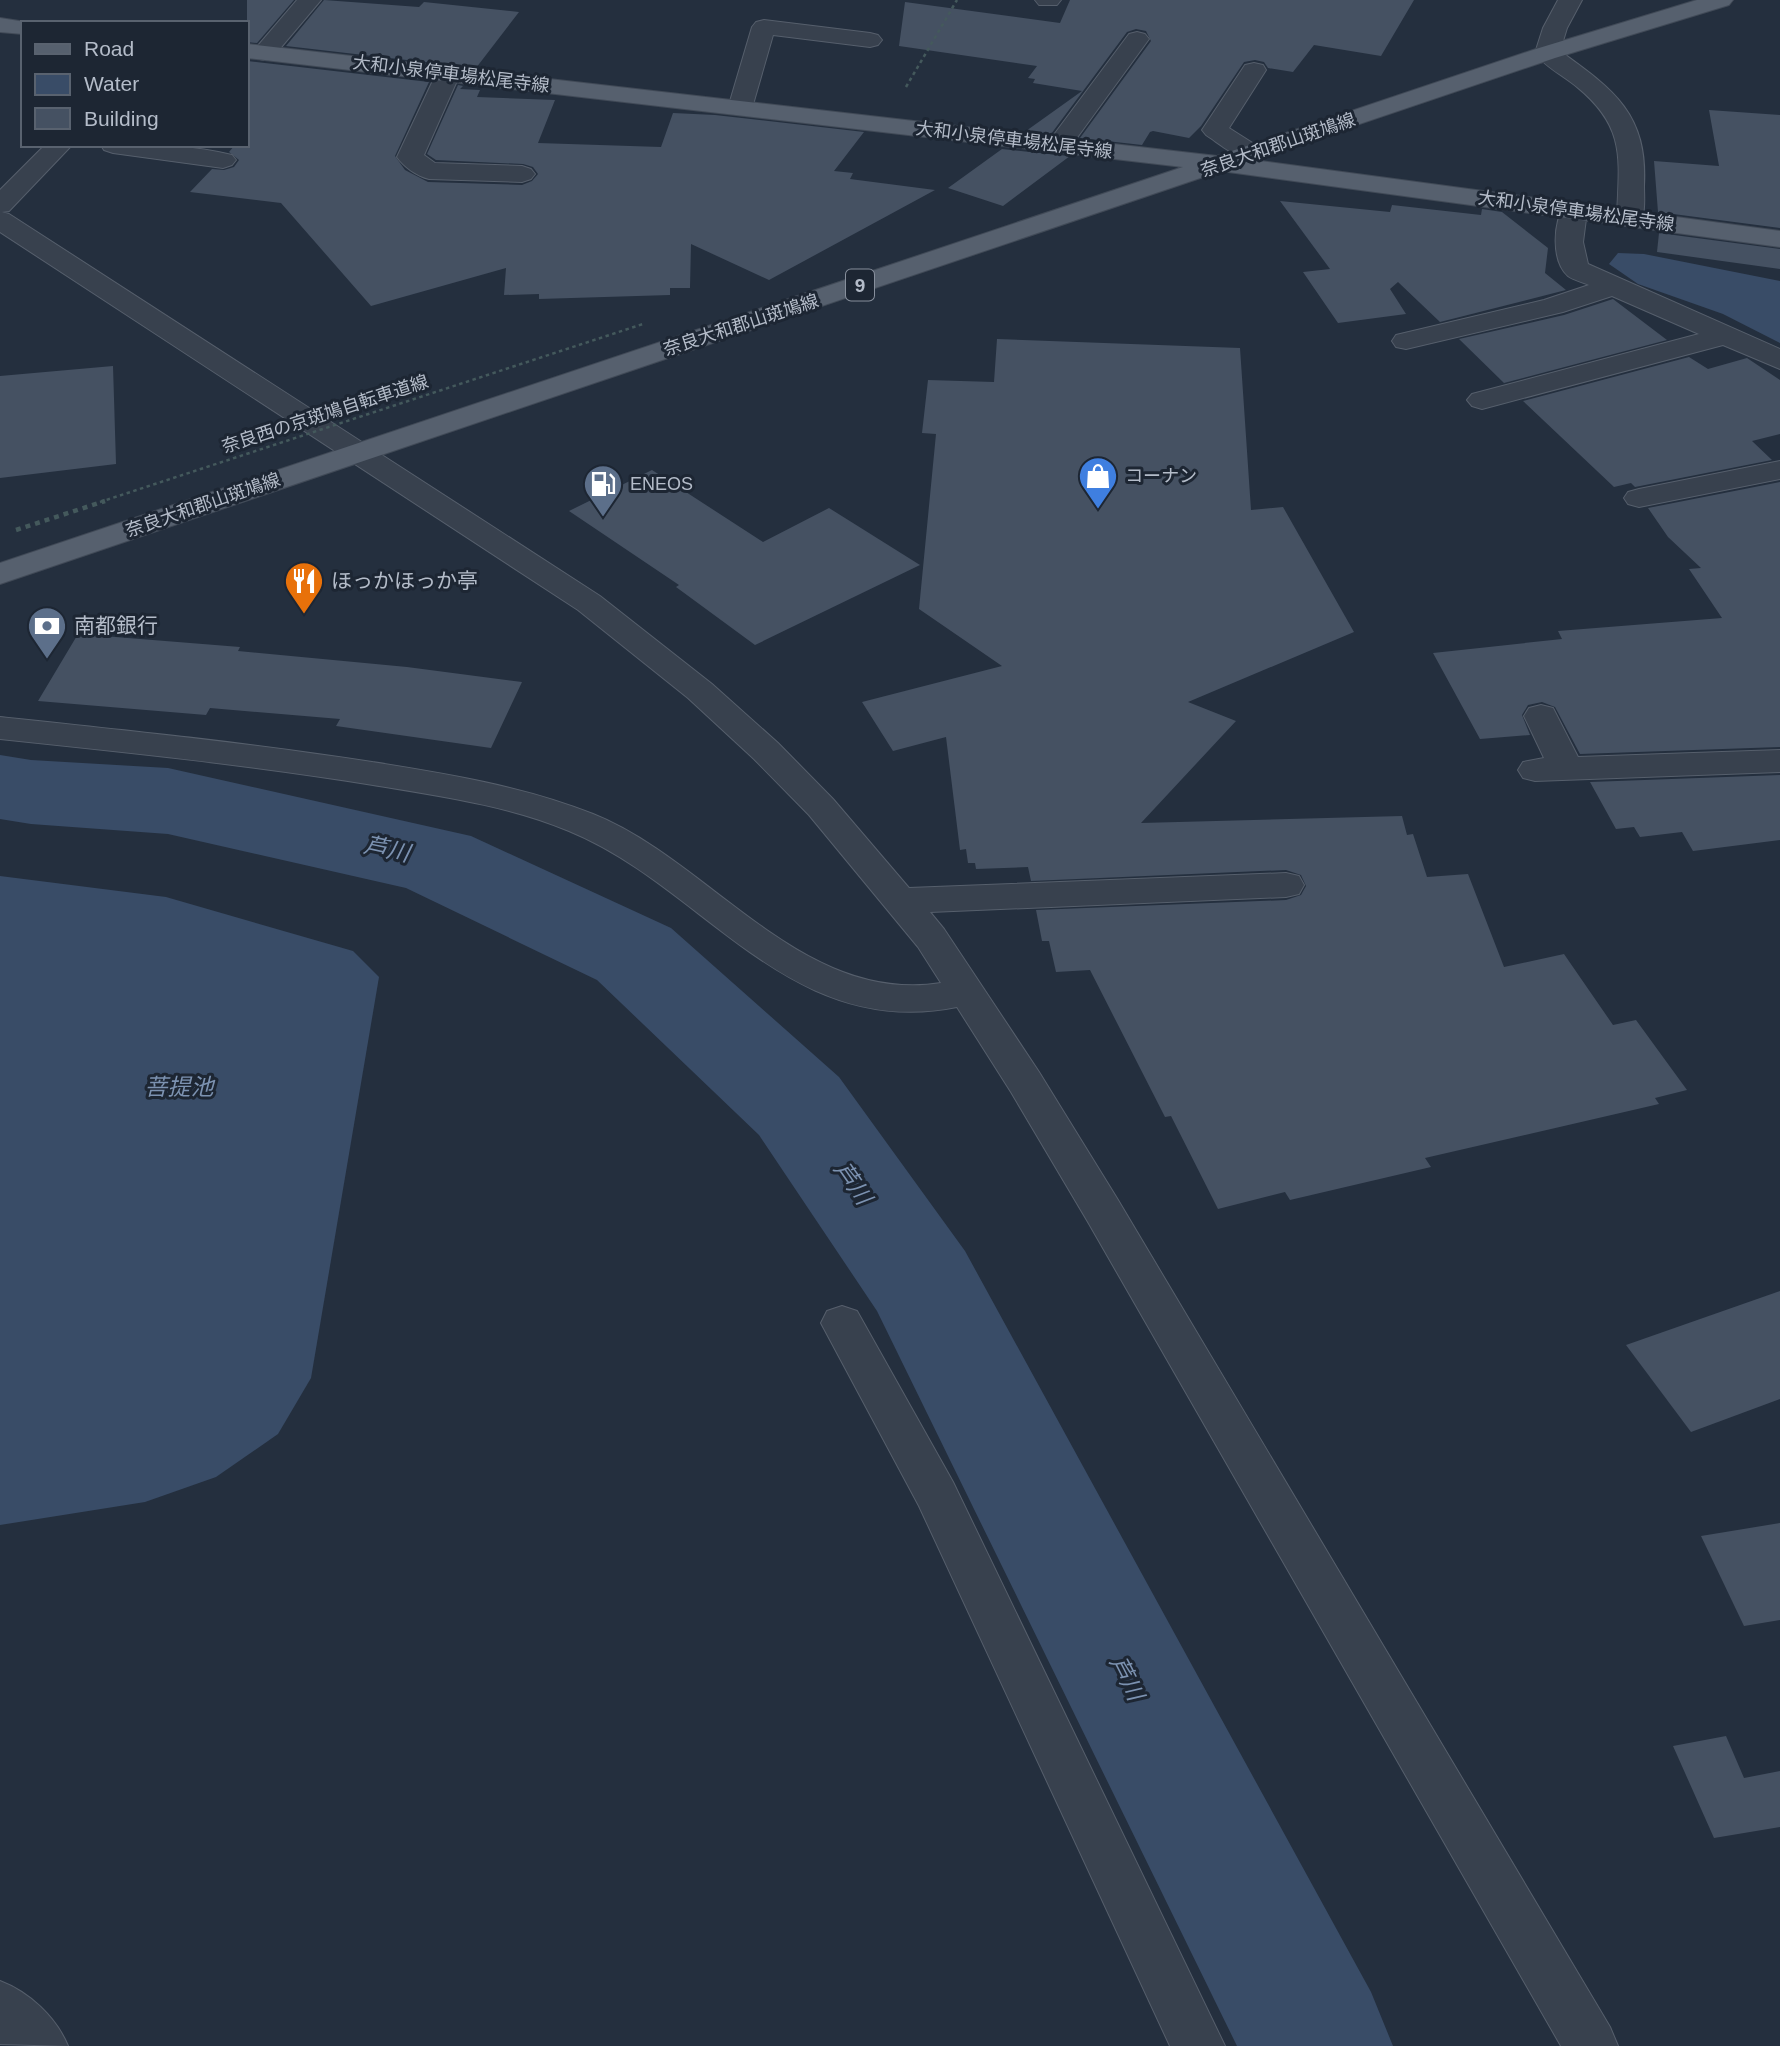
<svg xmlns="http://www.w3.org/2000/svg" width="1780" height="2046" font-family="Arial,'Noto Sans JP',sans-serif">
<rect width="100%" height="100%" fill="#242f3e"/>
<!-- water -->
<g fill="#394c67">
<polygon points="1618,253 1644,254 1780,281 1780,343 1723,314 1638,284 1609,264"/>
<polygon points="0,876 166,897 353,951 379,977 311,1378 278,1434 216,1477 145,1502 0,1525"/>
</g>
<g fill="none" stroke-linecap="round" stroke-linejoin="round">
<!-- river -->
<polygon fill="#394c67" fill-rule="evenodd" points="0,755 31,760 168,768 471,836 671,928 839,1077 965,1251 1371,1992 1393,2046 1237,2046 877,1311 759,1135 597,980 406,888 168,834 31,824 0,819"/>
</g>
<!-- building -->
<g fill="#455162">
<polygon points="247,0 294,0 257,43 247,42"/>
<polygon points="324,0 419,7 424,2 519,12 476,68 286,46"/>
<polygon points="1070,0 1414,0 1381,56 1314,45 1293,72 1268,68 1264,62 1255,60 1244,62 1201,126 1189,138 1153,131 1150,132 1142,145 1080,138 1151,41 1146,31 1136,29 1127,32 1051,134 1026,131 1082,91 1033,83 1035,79 1028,78 1037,66 899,46 905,2 1060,23"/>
<polygon points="247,61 429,82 395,156 405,170 428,182 522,185 532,181 538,174 533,167 523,164 436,160 427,154 458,85 463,86 460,89 480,90 477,97 555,100 538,143 661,147 673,113 715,115 864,132 834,171 853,173 850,179 935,190 769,280 691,244 690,288 670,288 670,295 539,299 539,294 504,295 506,268 371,306 281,203 190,192 212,169 224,170 234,167 239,160 229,152 235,145 247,145"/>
<polygon points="1709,110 1780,115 1780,228 1658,212 1654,161 1719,166"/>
<polygon points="1002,149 1058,155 1070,156 1003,206 948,188"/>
<polygon points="1280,201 1390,212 1392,205 1481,215 1482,209 1502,212 1548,248 1545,273 1566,290 1440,322 1398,282 1390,289 1406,314 1338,323 1303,272 1330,269"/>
<polygon points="1659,233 1780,249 1780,269 1657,252"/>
<polygon points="1613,299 1667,340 1504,383 1459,339 1564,315"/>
<polygon points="997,339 1240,348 1251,510 1283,507 1354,632 1188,702 1236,721 1141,823 1402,816 1407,835 1413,834 1427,877 1468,874 1504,967 1564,954 1613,1025 1636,1020 1687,1090 1655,1098 1659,1104 1425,1158 1431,1167 1290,1200 1285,1192 1218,1209 1171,1116 1165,1117 1090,970 1056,972 1049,941 1042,941 1036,910 1286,900 1301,895 1306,886 1301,875 1286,870 1031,881 1028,867 976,869 975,863 968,863 966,849 960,850 946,737 893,751 862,702 1002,666 919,609 936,434 922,433 928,380 994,382"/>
<polygon points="1689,357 1708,369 1747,358 1780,380 1780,434 1752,441 1772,460 1635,487 1631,483 1614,487 1523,401"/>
<polygon points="113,366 116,464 0,478 0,376"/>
<polygon points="652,470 763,542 829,508 920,565 755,645 676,587 679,585 569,511"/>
<polygon points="1780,482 1780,747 1580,754 1555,707 1542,702 1528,705 1522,715 1530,735 1480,739 1433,653 1562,639 1558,631 1722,618 1689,569 1701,568 1668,537 1648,508"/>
<polygon points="78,634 240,647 238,651 407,667 522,682 491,748 336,726 340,719 210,708 206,715 38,701"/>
<polygon points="1780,775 1780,840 1693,851 1682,832 1640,837 1634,827 1616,829 1590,782"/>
<polygon points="1780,1291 1780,1399 1691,1432 1626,1345"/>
<polygon points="1780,1523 1780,1620 1744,1626 1701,1536"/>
<polygon points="1726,1736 1744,1778 1780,1771 1780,1827 1714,1838 1673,1746"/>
</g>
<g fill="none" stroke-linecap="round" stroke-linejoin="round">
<!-- minor casing -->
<g stroke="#565f6c" stroke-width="2">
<g id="minor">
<polygon points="297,0 321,0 272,58 264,60 256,58 252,53 256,48"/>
<polygon points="1035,0 1061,0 1057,5 1039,5"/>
<path d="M 1558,0 L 1582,0 L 1567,28 L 1560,51 C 1614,90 1648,114 1644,186 C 1644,198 1646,214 1639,224 L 1630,226 L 1621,224 L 1617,218 C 1619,160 1627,128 1577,87 C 1564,76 1545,67 1535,53 L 1543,28 Z"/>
<polygon points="764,20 870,33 878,35 882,40 878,45 870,47 773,35 752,108 749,113 740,115 731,113 728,108 752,27 756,22"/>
<polygon points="1137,32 1145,34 1149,39 1068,150 1059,153 1050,150 1046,145 1050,140 1129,34"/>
<path d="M 1254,63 L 1263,65 L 1266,70 L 1229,128 L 1262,149 L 1266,154 L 1262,159 C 1242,164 1223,146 1206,135 L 1202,130 L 1245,65 Z"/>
<path d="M 448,67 L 457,69 L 460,74 L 424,155 L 435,163 L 522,166 L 531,169 L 535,174 L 531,179 L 522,182 L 429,179 C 417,176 404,167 397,157 L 436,74 L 439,69 Z"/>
<path d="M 45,145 L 72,145 L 9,211 L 2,212 L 9,214 L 600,596 L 712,684 L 778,743 L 833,799 L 909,888 L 1286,873 L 1299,876 L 1304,885 L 1299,894 L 1286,897 L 930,912 L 944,929 L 1039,1072 L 1118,1200 L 1610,2027 L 1618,2046 L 1561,2046 L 1088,1222 L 1011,1092 L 957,1007 C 788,1041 704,886 569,831 C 507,805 439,796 373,785 C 249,765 125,752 0,739 L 0,717 C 124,730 249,743 372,762 C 447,774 523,786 593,814 C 711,861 801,1005 941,983 L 918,947 L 809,815 L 754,759 L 688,698 L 578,610 L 0,232 L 0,190 Z"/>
<path d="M 101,145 C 145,145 189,144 232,155 L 236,160 L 232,165 L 223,168 L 113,153 L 104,150 Z"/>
<path d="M 1574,203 L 1583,205 L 1587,211 L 1583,242 L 1588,264 L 1780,349 L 1780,369 L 1723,345 L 1482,409 L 1472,406 L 1467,400 L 1472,394 L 1699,334 L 1612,296 L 1563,312 L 1406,349 L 1396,347 L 1392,341 L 1396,335 L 1544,300 L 1589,285 C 1583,282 1573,280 1568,276 C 1551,261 1553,222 1565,205 Z"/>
<polygon points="1780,461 1780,479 1639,507 1628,504 1624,498 1628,492 1639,489"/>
<polygon points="1541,705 1553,708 1578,757 1780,750 1780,772 1535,781 1523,778 1518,770 1523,762 1544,758 1524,716 1529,708"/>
<polygon points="842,1306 857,1311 953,1482 1225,2046 1170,2046 919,1506 821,1323 827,1311"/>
<path d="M 0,1981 C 29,1992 56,2017 68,2046 L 0,2044 Z"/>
</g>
</g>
<!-- major casing -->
<g stroke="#414a57" stroke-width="2">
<g id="major">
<polygon points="1697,0 1733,0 1729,5 1555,58 1253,160 1780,231 1780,247 1221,171 0,584 0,563 1183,167 247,58 247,44 1217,156 1539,48"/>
<polygon points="0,18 32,23 23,23 23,34 0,32"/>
</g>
</g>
<!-- path -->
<polyline stroke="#44595c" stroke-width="2.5" stroke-dasharray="3.5 3.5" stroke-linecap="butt" points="906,87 957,0"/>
<!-- minor -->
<use href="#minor" fill="#38414e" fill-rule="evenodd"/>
<!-- major -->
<use href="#major" fill="#56606e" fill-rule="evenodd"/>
<!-- path-bridge-far1 -->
<polyline stroke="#44595c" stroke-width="2.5" stroke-dasharray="3.5 3.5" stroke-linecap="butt" points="100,502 643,324"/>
<!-- path-bridge -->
<polyline stroke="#44595c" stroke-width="4.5" stroke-dasharray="5 5" stroke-linecap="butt" points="16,530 105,501"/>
</g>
<!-- icons -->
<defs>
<g id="shop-pin" transform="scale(2.0125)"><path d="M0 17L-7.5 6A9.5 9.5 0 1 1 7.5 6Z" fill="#3f7fe0" stroke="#1d2633"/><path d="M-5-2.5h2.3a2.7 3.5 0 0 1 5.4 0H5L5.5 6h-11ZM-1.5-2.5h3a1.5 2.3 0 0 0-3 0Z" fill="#fff"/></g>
<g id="fuel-pin" transform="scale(2.0125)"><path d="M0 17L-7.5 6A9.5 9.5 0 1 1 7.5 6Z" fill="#5c6f8a" stroke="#1d2633"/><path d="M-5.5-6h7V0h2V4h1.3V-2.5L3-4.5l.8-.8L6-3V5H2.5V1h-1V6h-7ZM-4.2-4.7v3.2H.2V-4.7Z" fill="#fff"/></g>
<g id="restaurant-pin" transform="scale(2.0125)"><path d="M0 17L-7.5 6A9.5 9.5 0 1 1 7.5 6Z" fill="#e8710a" stroke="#1d2633"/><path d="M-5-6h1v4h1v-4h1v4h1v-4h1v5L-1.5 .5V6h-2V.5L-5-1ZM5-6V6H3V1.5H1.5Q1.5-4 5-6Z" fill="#fff"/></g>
<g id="bank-pin" transform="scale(2.0125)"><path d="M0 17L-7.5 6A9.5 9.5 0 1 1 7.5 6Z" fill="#5c6f8a" stroke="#1d2633"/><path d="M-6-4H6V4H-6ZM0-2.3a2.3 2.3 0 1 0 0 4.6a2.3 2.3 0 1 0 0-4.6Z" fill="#fff"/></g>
</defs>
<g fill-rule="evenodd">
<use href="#shop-pin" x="1098" y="476"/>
<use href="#fuel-pin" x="603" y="484"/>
<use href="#restaurant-pin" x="304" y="581"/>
<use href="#bank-pin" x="47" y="626"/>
</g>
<g text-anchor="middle" stroke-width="6" stroke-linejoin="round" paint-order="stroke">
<!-- far-street labels -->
<g font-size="18" fill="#b4bcc9" stroke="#1d2633">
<text transform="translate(451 74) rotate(7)" y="6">大和小泉停車場松尾寺線</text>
<text transform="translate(1014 140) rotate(7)" y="6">大和小泉停車場松尾寺線</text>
<text transform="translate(1278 145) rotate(-19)" y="6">奈良大和郡山斑鳩線</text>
<text transform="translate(1576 211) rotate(8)" y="6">大和小泉停車場松尾寺線</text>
<text transform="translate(741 325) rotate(-18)" y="6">奈良大和郡山斑鳩線</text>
<text transform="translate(325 414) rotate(-18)" y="6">奈良西の京斑鳩自転車道線</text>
<text transform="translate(203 505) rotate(-19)" y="6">奈良大和郡山斑鳩線</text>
</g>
<!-- far-poi labels -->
<g font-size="18" fill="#b4bcc9" stroke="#1d2633" text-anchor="start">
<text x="1125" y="482">コーナン</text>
<text x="630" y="490">ENEOS</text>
</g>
<!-- shield labels -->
<rect fill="#1d2633" stroke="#878f9c" stroke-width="2" x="846" y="269.5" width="28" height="31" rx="5"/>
<g font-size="19" font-weight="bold" fill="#b4bcc9">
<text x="860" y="292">9</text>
</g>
<!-- poi labels -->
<g font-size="21" fill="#b4bcc9" stroke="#1d2633" text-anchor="start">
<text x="331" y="588">ほっかほっか亭</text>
<text x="74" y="633">南都銀行</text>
</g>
<!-- water labels -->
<g font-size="23" font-style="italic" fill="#7c92b1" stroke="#1d2633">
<text transform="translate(387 849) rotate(12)" y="8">芦川</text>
<text x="179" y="1095">菩提池</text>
<text transform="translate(853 1183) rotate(55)" y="8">芦川</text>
<text transform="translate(1127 1678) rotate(63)" y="8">芦川</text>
</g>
</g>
<!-- legend -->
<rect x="21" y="21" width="228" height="126" fill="#1d2633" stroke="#59626f" stroke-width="2"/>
<rect x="35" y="44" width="35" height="10" fill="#56606e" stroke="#59626f" stroke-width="2"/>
<text x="84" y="56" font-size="21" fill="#b4bcc9">Road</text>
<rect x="35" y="74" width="35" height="21" fill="#394c67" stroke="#59626f" stroke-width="2"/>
<text x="84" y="91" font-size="21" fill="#b4bcc9">Water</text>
<rect x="35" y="108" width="35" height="21" fill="#455162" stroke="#59626f" stroke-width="2"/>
<text x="84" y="126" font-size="21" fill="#b4bcc9">Building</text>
</svg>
